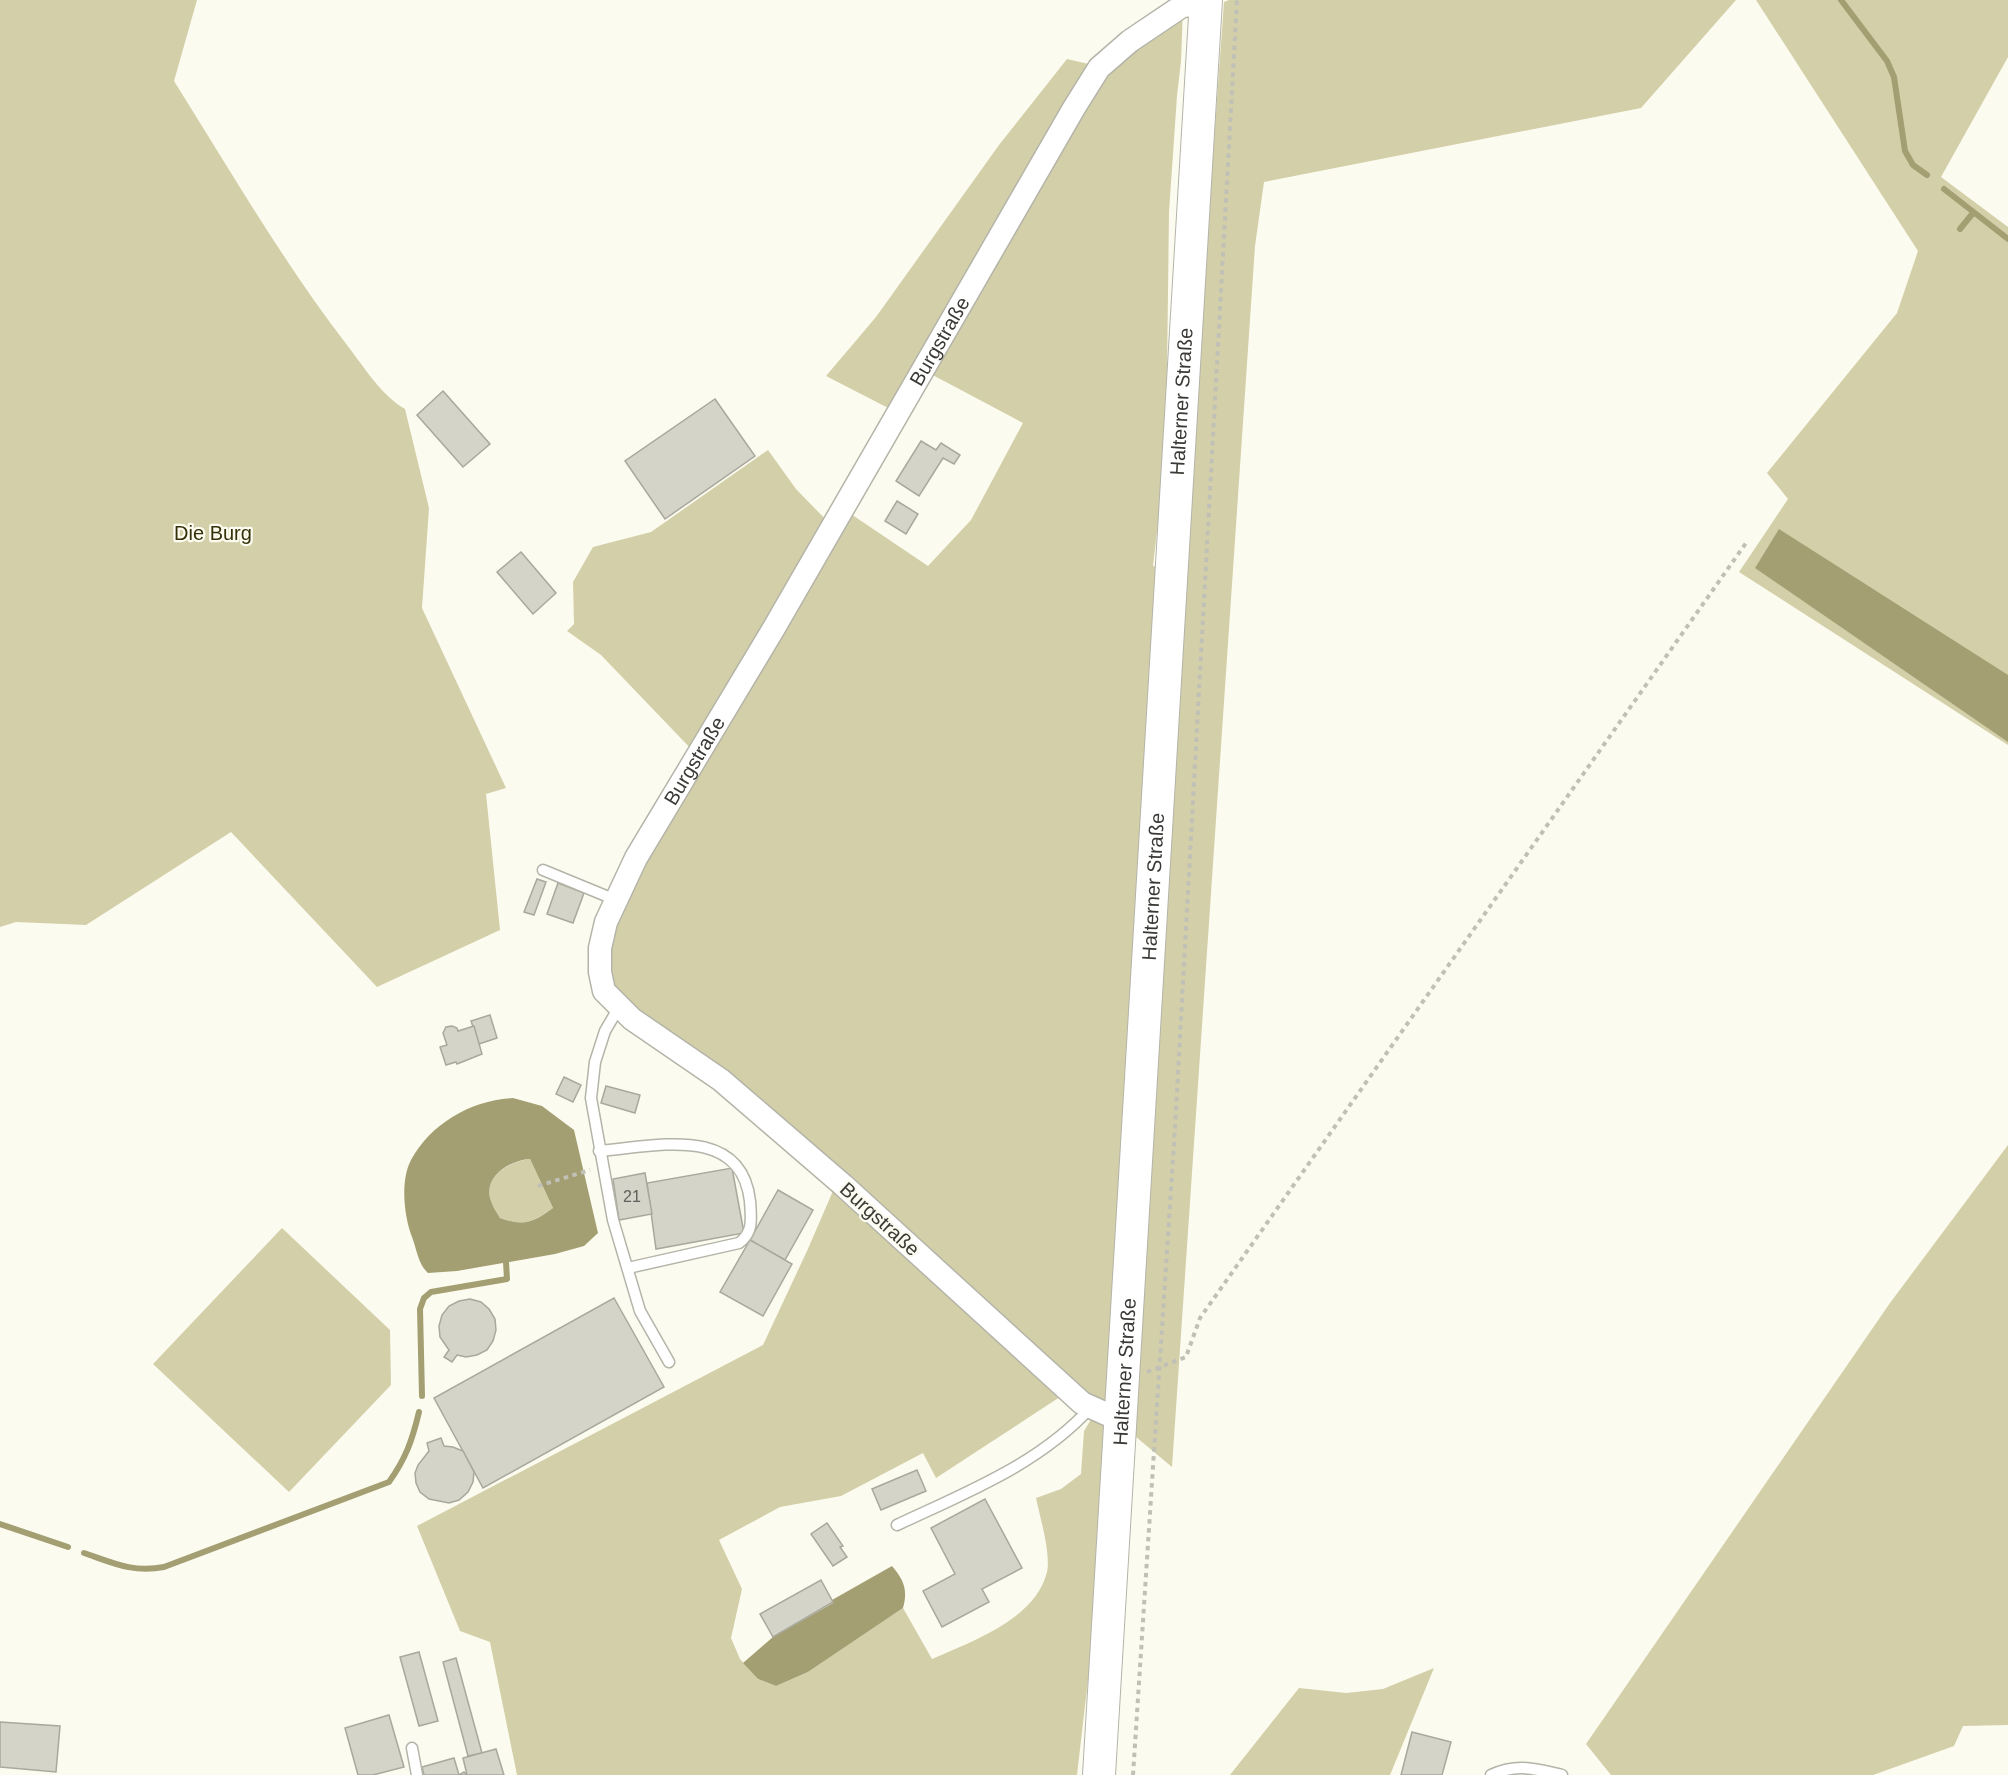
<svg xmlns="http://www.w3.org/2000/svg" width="2008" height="1775" font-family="Arial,sans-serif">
<rect width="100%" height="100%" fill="#fcfbef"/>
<!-- green -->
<g fill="#d3cfa9">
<path d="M 0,0 L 197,0 L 174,81 C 230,170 283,262 347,345 C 364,367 381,395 405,409 L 429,508 L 422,608 L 506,788 L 486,794 L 500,930 L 377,987 L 231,832 L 86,925 L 16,922 L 0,927 Z"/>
<polygon points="1229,0 1736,0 1641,108 1264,182 1255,246 1172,1467 633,1017 603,970 611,923 845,510 928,566 971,520 1023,423 927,372 1101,69 1183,9 1181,61 1177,96 1169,212 1166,452 1153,566 1183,572 1224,2"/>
<polygon points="1756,0 2008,0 2008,57 1941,177 2008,227 2008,745 1739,572 1788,499 1767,473 1897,313 1918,251"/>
<polygon points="1067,59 1097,66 896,412 826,376 876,317 999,145"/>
<polygon points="768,450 796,489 830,524 695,753 601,655 567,631 574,624 573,582 593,547 651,532"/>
<polygon points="2008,1145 2008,1725 1963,1726 1954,1746 1873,1775 1611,1775 1586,1744 1890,1303"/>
<path d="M 530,1159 L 553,1208 C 532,1222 525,1227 500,1218 C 497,1213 493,1207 491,1201 C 482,1177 510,1161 530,1159 Z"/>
<path d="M 836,1184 L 1066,1393 L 936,1478 L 923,1453 L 841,1496 L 780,1507 L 719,1540 L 742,1589 L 731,1638 L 740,1659 L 758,1679 L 776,1686 L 808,1672 L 903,1608 L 932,1659 C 972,1641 1035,1620 1047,1572 C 1051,1554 1040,1517 1036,1498 L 1061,1489 L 1081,1474 L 1084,1431 L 1093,1416 L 1116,1438 L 1077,1775 L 517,1775 L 490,1642 L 460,1631 L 417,1526 L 763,1345 L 807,1251 Z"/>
<polygon points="282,1228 390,1330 391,1385 289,1492 153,1364"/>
<polygon points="1434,1668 1390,1775 1230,1775 1299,1688 1346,1693 1383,1689"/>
</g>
<!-- water -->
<g fill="#a49f72" fill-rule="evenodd">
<polygon points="1779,529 2008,675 2008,742 1755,568"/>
<path d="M 513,1098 L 542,1106 L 574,1130 L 598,1233 L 584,1246 L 555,1254 L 457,1271 L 428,1273 C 418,1264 417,1250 412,1237 C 404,1216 400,1181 411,1160 C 431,1123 472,1100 513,1098 ZM 530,1159 L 553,1208 C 533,1222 525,1227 500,1218 C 497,1213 493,1207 491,1201 C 482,1177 510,1160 530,1159 Z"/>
<path d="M 892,1566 C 904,1580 908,1590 903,1608 L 808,1672 L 776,1686 L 758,1679 L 743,1663 L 773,1637 L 833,1603 L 832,1600 Z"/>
</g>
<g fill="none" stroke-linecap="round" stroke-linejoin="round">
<!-- stream -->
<g stroke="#a49f72" stroke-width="6">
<polyline points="1841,0 1887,61 1894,77 1905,151 1913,165 1927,175"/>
<polyline points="1944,189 2008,239"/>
<polyline points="1960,229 1973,213"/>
<polyline points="422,1396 420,1309 424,1298 431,1292 507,1279 506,1262"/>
<polyline points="0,1524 68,1547"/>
<path d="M 84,1553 C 113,1563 133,1573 164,1567 L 389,1482 C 406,1458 412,1441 419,1412"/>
</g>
</g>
<!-- building -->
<g fill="#d5d4c8" stroke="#a9a89d" stroke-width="1.5">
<polygon points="443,391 490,444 463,467 417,415"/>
<polygon points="715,399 755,456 665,519 625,461"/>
<polygon points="921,441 936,450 941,443 960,455 954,464 943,458 919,496 896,481"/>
<polygon points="897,501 918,514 906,534 885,521"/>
<polygon points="521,552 556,593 533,614 497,572"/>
<polygon points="537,879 546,882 534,915 524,912"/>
<polygon points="558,883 584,893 573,923 547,914"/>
<polygon points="490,1015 497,1038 479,1044 471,1021"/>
<polygon points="452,1026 457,1028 458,1031 474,1026 482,1054 457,1064 456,1062 446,1065 440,1047 447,1045 443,1033 446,1027"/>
<polygon points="564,1077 581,1085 573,1102 556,1094"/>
<polygon points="606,1086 640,1095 635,1113 601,1103"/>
<polygon points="732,1168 744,1233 656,1249 647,1183"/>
<polygon points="645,1173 652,1214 619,1220 613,1179"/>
<polygon points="778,1190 813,1210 785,1260 750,1240"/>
<polygon points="750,1240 792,1264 763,1316 720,1292"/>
<polygon points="614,1298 664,1387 483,1488 434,1398"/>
<polygon points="470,1299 481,1302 489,1309 495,1319 496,1330 493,1341 487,1350 477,1355 466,1357 457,1355 452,1362 444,1357 449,1350 440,1337 439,1326 442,1315 449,1306 459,1301"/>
<polygon points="441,1438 444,1446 453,1447 463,1451 474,1472 473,1482 468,1492 459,1500 449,1503 429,1499 420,1492 416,1483 415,1473 418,1465 429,1451 427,1443"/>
<polygon points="917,1470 926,1491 881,1510 872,1489"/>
<polygon points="985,1499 1022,1568 982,1589 989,1602 942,1627 923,1591 955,1574 931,1528"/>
<polygon points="827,1523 843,1546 840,1547 847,1557 833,1566 811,1534"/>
<polygon points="821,1580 833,1602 773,1637 760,1614"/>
<polygon points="419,1652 438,1721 419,1726 400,1657"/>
<polygon points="456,1658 482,1753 468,1756 443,1662"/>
<polygon points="389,1715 404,1767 373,1775 358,1775 345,1728"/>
<polygon points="0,1722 60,1726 56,1772 0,1767"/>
<polygon points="1412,1732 1451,1742 1442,1775 1401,1775"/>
<polygon points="496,1749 504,1775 467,1775 463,1758"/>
<polygon points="454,1758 459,1775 464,1772 467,1775 424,1775 422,1767"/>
</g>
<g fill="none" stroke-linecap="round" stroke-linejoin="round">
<!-- service casing -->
<g stroke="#b5b4a9" stroke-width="13">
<g id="service">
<polyline points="543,870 616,900"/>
<polyline points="619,1007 605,1031 595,1062 591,1098 613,1220 640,1311 669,1362"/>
<path d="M 599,1151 C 653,1147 741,1123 750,1201 C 751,1218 754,1232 739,1243 L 628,1268"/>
<path d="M 897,1525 C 965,1493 1040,1464 1091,1407"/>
<polyline points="412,1748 417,1775"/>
<path d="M 1491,1775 C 1518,1763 1535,1769 1562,1775"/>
</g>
</g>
<!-- minor casing -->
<g stroke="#b5b4a9" stroke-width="25">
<g id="minor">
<path id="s1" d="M 1122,1421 L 1082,1403 L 843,1185 L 721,1080 L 632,1019 L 604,991 L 600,972 L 600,948 L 606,922 L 636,858 L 774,628 L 1074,108 L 1099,68 L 1130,41 L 1182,6 L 1205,4"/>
</g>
</g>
<!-- secondary casing -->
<g stroke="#b5b4a9" stroke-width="34">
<g id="secondary">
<path id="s2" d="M 1099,1775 C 1138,1184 1168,592 1206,0"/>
</g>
</g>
<!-- path -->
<g stroke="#c1c0b6" stroke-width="4" stroke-dasharray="4.5 4.5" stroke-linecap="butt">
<polyline points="538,1186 590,1170"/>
<polyline points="1147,1372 1186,1357 1200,1318 1746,543"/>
<polyline points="1133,1775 1175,1128 1237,0"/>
</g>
<!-- service -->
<use href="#service" stroke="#fff" stroke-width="10"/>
<!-- minor -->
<use href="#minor" stroke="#fff" stroke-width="22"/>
<!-- secondary -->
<use href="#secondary" stroke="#fff" stroke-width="32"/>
</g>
<g text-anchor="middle" stroke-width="4.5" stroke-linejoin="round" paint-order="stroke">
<!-- number labels -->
<g font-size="16" fill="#61605a">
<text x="632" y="1202">21</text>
</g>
<!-- street labels -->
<g font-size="20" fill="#3a3935" stroke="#fcfbef">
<text dy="7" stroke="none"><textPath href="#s1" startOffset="1416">Burgstraße</textPath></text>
<text dy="7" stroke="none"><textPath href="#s2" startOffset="1376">Halterner Straße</textPath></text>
<text dy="7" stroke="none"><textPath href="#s1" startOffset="930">Burgstraße</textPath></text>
<text dy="7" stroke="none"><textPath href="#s2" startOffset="890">Halterner Straße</textPath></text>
<text transform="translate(880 1219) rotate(42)" y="7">Burgstraße</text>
<text dy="7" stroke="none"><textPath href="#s2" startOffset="404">Halterner Straße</textPath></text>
</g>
<!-- park labels -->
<g font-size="20" fill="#343009" stroke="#fcfbef">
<text x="213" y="540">Die Burg</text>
</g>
</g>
</svg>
